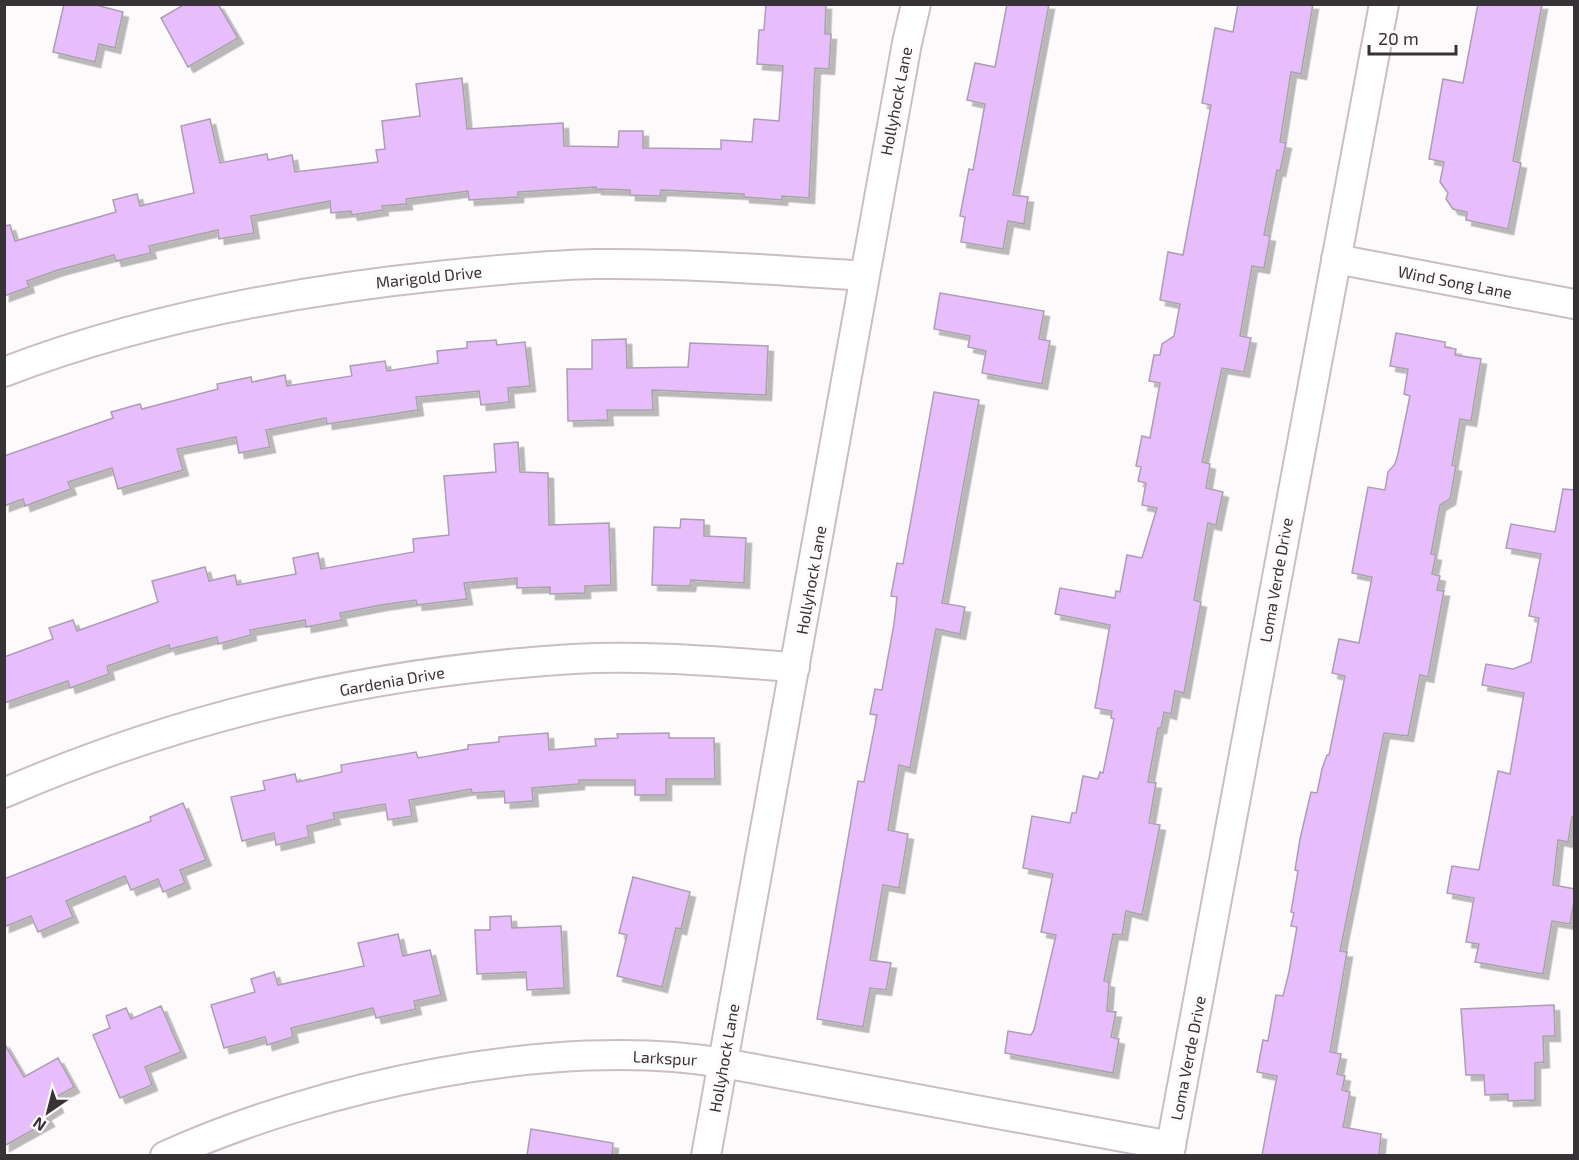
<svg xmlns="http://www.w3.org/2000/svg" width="1579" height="1160" font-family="'Exo 2',sans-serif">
<defs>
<filter id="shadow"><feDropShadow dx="5.5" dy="5.5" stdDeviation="0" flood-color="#0004"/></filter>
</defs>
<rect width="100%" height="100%" fill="#fdfafc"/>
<!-- building -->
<g fill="#e8bdfc" stroke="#a9a0ad" stroke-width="1.5" filter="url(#shadow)">
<polygon points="64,4 92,4 123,12 115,48 99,44 95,62 53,52"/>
<polygon points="185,4 218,4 238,38 188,67 161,18"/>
<polygon points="766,4 826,4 825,34 831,34 829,69 815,68 809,198 782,196 782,200 744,197 744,194 661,190 660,196 630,195 630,190 596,189 596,187 518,192 518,197 469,200 468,191 406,199 407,204 382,206 383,210 352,215 351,211 331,213 330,201 251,216 254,233 219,239 218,230 149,246 151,253 116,261 114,255 58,270 27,281 29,287 4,296 4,226 10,225 15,241 116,212 113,200 137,194 140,206 194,193 181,126 210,119 220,163 267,154 268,160 292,155 295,172 378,162 376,150 385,149 382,121 420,116 416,84 462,78 467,129 563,123 564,146 618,147 619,131 643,131 643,148 721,149 721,140 752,142 754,119 779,121 783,66 757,64 759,30 764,30"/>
<polygon points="1007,4 1049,4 1013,195 1028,197 1024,224 1008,221 1003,249 961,242 965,217 960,216 969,169 973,170 985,104 967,100 975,63 995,67"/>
<polygon points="1238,4 1313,4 1301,74 1291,72 1280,142 1286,143 1280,171 1277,170 1264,235 1270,236 1264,268 1252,266 1240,336 1251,338 1244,372 1222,368 1202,462 1210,464 1206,488 1223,492 1216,525 1208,523 1194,600 1201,602 1184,693 1175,691 1171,714 1164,712 1161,728 1158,728 1148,782 1156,783 1149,823 1160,825 1142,915 1126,911 1122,935 1113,934 1104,981 1109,982 1107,1011 1116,1012 1111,1037 1119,1039 1113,1073 1005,1053 1008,1031 1031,1035 1034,1030 1056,935 1041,932 1053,874 1023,868 1032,816 1070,823 1072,813 1076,813 1083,776 1098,779 1100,772 1103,773 1114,719 1111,718 1112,711 1095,708 1110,625 1055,614 1060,588 1115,598 1116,591 1120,592 1127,555 1142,558 1157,508 1142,505 1146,483 1138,481 1141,467 1136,466 1142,436 1150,438 1160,383 1149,381 1154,355 1160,355 1162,344 1174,336 1180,304 1160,300 1168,252 1183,255 1211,105 1202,103 1215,28 1233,32"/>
<polygon points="1478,4 1542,4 1513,161 1521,163 1508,229 1466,220 1467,212 1453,209 1446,199 1448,193 1440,182 1444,162 1429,159 1443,79 1463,83"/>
<polygon points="940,293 1044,311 1039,339 1050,341 1042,384 982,373 986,351 968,347 970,336 934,329"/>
<polygon points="1396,333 1445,342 1445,347 1456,349 1455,355 1481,359 1471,421 1460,419 1452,465 1456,466 1450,499 1440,505 1431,554 1436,555 1432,574 1440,576 1437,590 1444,591 1428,677 1420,675 1408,736 1384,733 1340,951 1347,952 1330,1052 1341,1054 1337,1074 1345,1076 1342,1090 1350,1092 1343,1127 1381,1134 1379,1155 1262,1155 1277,1076 1257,1072 1263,1040 1268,1041 1276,995 1283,996 1289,972 1297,927 1291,926 1294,913 1291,912 1298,871 1295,870 1300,839 1311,792 1317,793 1322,769 1327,755 1329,755 1345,676 1332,673 1339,639 1359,643 1372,577 1352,573 1368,487 1385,490 1388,472 1395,464 1398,454 1410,396 1404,394 1408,369 1390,366"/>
<polygon points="626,339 627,368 688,367 690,343 768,346 766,395 652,390 653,410 607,410 608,420 568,421 567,369 592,369 592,340"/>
<polygon points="496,340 497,345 525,342 530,386 508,388 509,402 481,405 479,391 416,397 418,410 327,424 326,418 266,430 270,447 239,453 236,437 177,449 183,470 118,489 112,468 68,482 71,489 25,506 23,499 4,506 4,456 113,418 111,412 140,404 142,409 218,389 217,384 251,377 252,382 285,375 287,386 352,376 350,366 385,361 387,371 438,363 437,351 467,348 467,342"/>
<polygon points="934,392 979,400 942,603 965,607 960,634 936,629 910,768 899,765 888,830 908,834 899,888 883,885 870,960 891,963 886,990 870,988 863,1027 817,1019 858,781 864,782 877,715 870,714 875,689 882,690 894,624 897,597 891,596 897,563 903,564"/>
<polygon points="518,442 520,472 548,473 549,525 609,523 611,585 585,586 585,593 550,594 550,587 517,588 517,578 464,583 467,599 417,605 416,600 381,605 340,613 342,620 306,627 305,620 250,630 251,635 218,644 217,637 170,649 169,645 107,666 109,674 70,688 68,681 4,703 4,657 53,639 49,628 73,620 77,631 158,602 152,581 205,567 209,581 235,575 237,585 296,574 293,558 318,553 321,569 414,552 413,539 449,535 444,476 496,472 494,444"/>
<polygon points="1563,489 1575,490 1575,818 1572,817 1568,842 1558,840 1553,885 1575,889 1575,896 1570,924 1552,921 1543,974 1475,962 1479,944 1466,942 1474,898 1447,893 1452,866 1479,870 1498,771 1510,774 1524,693 1482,685 1486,664 1513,669 1531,662 1539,618 1529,616 1541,554 1506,548 1511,524 1555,532"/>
<polygon points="681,519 704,520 704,536 746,538 744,583 691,580 690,586 652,585 654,527 680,528"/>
<polygon points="548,733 549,750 596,746 595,739 618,738 617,734 669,733 669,738 714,738 715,779 666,779 666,795 635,795 635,780 579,780 579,784 532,788 533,801 505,803 504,791 472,793 471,789 409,800 412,816 388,820 385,804 333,813 335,819 307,826 309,837 276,845 274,833 242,841 231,797 265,790 263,781 295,774 297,782 342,772 341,765 416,752 418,758 468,749 468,745 499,742 499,737"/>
<polygon points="183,803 206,860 180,870 185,883 163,892 158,879 131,890 125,876 66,901 73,917 38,932 31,916 4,927 4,879 151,821 150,817"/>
<polygon points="633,877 690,892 681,929 676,928 662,987 617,976 627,935 619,933"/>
<polygon points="511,916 512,928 561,926 564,988 527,990 526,972 477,974 475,930 490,930 490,917"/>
<polygon points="398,934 403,956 430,950 441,995 414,1001 416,1009 376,1018 373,1008 291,1028 293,1037 267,1045 265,1037 224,1048 211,1005 255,992 251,979 274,972 278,985 364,966 358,943"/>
<polygon points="1554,1005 1555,1036 1543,1036 1544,1062 1535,1063 1535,1100 1508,1101 1508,1094 1485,1095 1484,1075 1466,1075 1461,1009"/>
<polygon points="161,1006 181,1052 145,1067 152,1085 120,1098 93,1035 110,1028 106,1016 126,1008 131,1019"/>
<polygon points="4,1043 24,1077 58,1058 74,1087 54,1098 58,1107 45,1115 49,1121 4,1146"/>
<polygon points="531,1129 613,1143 612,1155 527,1155"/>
</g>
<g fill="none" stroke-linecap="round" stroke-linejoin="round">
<!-- minor casing -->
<g stroke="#cbbdc6" stroke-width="32">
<g id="minor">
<polyline points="1336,259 1574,304"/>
<path d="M 4,372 C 145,318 298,290 447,275 C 496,270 546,265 596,264 C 685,263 775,270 864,276"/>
<path d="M 4,793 C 184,715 377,671 573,659 C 647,655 721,662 795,667"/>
<path d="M 165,1156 C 317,1087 557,1034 723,1063 L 1171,1146"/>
<polyline points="706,1156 907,43 916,4"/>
<polyline points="1169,1156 1384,4"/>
</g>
</g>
<!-- minor -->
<use href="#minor" stroke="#fff" stroke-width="28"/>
</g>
<g text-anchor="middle" stroke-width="6" stroke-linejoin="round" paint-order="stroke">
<!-- street labels -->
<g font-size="16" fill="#373235" stroke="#fdfafc">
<text transform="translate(896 101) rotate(-79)" y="6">Hollyhock Lane</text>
<text transform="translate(429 277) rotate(-6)" y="6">Marigold Drive</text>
<text transform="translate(1455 282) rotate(11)" y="6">Wind Song Lane</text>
<text transform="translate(811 580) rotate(-80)" y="6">Hollyhock Lane</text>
<text transform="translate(1276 580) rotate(-80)" y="6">Loma Verde Drive</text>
<text transform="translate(392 681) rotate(-10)" y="6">Gardenia Drive</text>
<text transform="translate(665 1058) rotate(3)" y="6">Larkspur</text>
<text transform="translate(724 1058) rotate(-80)" y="6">Hollyhock Lane</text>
<text transform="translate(1188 1058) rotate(-79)" y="6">Loma Verde Drive</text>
</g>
</g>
<!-- border -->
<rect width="1579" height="1160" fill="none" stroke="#373235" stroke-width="12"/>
<!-- north arrow -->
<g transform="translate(48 1112) rotate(215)" stroke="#fdfafc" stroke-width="4.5" paint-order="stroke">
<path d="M0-4.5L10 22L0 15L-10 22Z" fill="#373235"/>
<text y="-9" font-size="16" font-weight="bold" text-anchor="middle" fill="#373235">N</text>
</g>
<!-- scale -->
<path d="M1369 45v9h87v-9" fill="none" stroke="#373235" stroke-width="3"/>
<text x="1378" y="45" font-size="18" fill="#373235" stroke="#fdfafc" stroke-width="4.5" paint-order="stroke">20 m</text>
</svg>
